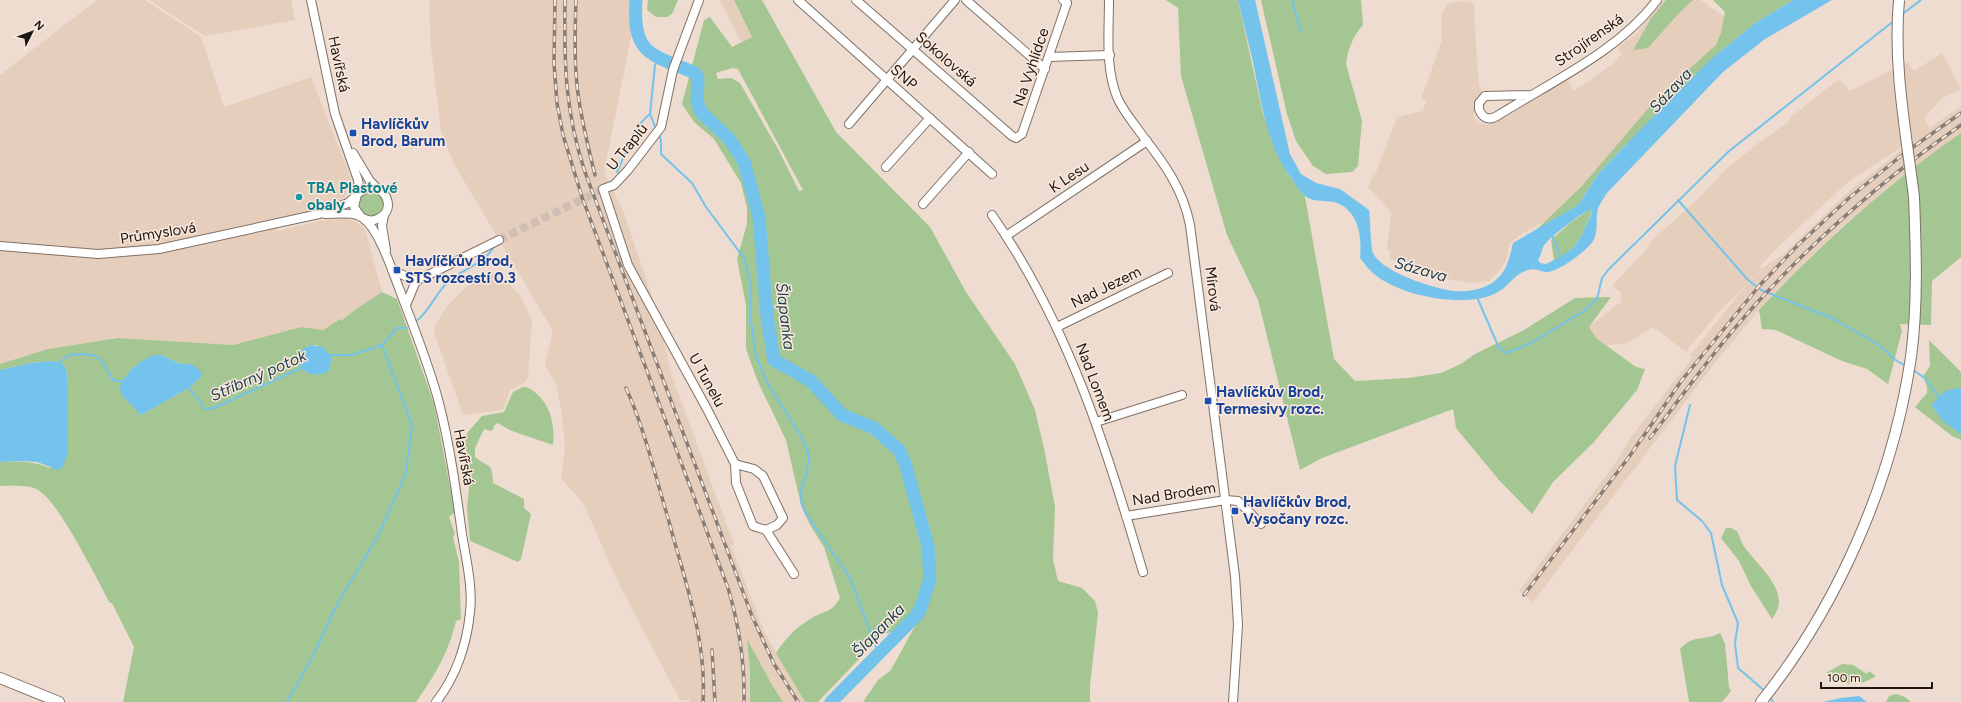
<svg xmlns="http://www.w3.org/2000/svg" width="1961" height="702" font-family="Figtree,sans-serif">
<rect width="100%" height="100%" fill="#eddccf"/>
<!-- built -->
<g fill="#e6cebd">
<polygon points="97,0 145,0 201,37 224,107 311,77 353,183 351,190 340,201 280,222 277,231 324,220 346,219 355,221 365,229 382,292 356,309 341,322 339,319 323,330 301,327 233,345 118,338 48,349 0,364 0,75"/>
<polygon points="149,0 291,0 295,20 205,36"/>
<polygon points="429,0 630,0 629,14 632,33 604,172 623,211 654,302 673,379 734,544 731,546 764,631 805,702 783,702 772,685 747,640 750,671 750,702 690,702 690,700 680,700 619,584 583,503 561,478 565,448 561,409 556,384 545,365 553,331 454,164 441,131 431,48"/>
<polygon points="720,0 734,0 752,37 741,42"/>
<polygon points="1664,0 1700,0 1730,20 1741,32 1551,218 1523,233 1509,244 1507,258 1501,269 1489,281 1473,283 1446,279 1389,258 1391,251 1387,250 1391,212 1368,188 1373,175 1375,175 1397,117 1423,111 1426,100 1421,99 1442,40 1441,15 1449,3 1459,1 1474,3 1477,64 1479,84 1483,94 1476,101 1474,116 1477,123 1488,125 1566,79 1574,91 1614,63 1621,54 1618,48 1638,32"/>
<polygon points="1942,53 1961,89 1942,98 1924,118 1930,128 1961,106 1961,133 1887,188 1836,232 1784,283 1759,310 1714,364 1533,602 1519,591 1614,465 1632,436 1693,357 1690,355 1739,294 1765,266 1783,255 1846,194 1920,135 1849,181 1780,245 1759,267 1763,268 1717,314 1689,348 1687,353 1653,327 1625,344 1594,346 1588,327 1621,302 1621,292 1617,290 1613,285 1645,251 1651,241 1698,199 1726,169 1757,144 1787,123 1792,116 1839,79 1850,91 1908,62 1914,71"/>
<polygon points="497,272 520,295 532,321 528,377 525,382 510,390 503,410 463,415 435,335 434,328 446,307 461,292 474,281"/>
</g>
<!-- green -->
<g fill="#a4c692" fill-rule="evenodd">
<polygon points="648,0 678,0 672,14 667,17 656,17 647,10"/>
<path d="M 734,0 L 762,0 L 836,132 L 930,227 L 966,292 L 1015,364 L 1035,410 L 1045,453 L 1055,507 L 1053,560 L 1058,581 L 1082,588 L 1095,601 L 1098,613 L 1090,685 L 1090,702 L 863,702 L 878,680 L 890,671 L 896,661 L 930,598 L 916,603 L 912,615 L 899,631 L 883,634 L 818,702 L 805,702 L 776,653 C 786,638 796,627 812,618 C 825,610 832,613 840,598 L 824,547 L 810,525 L 801,505 L 786,440 L 758,382 L 746,349 L 746,305 L 737,259 L 747,224 L 747,208 L 741,183 L 714,139 L 694,122 L 682,104 L 704,20 L 710,17 L 732,47 L 752,37 ZM 732,68 L 738,69 L 803,190 L 799,191 L 778,149 L 740,83 L 731,78 L 718,79 L 716,73 Z"/>
<polygon points="1166,0 1238,0 1263,114 1278,155 1288,174 1305,197 1334,359 1355,381 1408,378 1441,373 1461,364 1475,354 1524,330 1575,298 1611,297 1589,327 1596,338 1636,367 1645,369 1637,390 1593,443 1553,482 1532,514 1499,480 1456,428 1453,409 1322,458 1300,470 1258,300 1227,235 1181,76 1178,8"/>
<path d="M 1261,0 L 1361,0 L 1363,25 C 1354,34 1347,51 1346,64 L 1362,121 L 1358,166 L 1352,172 L 1326,174 L 1313,166 L 1296,141 L 1287,114 Z"/>
<polygon points="1666,0 1693,0 1679,13 1648,48 1633,50 1652,17"/>
<polygon points="1713,0 1793,0 1754,24 1711,59 1641,129 1599,173 1578,205 1532,234 1581,187 1659,96 1716,45 1721,33 1725,12"/>
<path d="M 1961,133 L 1961,257 L 1932,281 L 1931,325 L 1900,324 L 1902,331 L 1888,384 L 1867,369 L 1842,361 L 1776,330 L 1762,329 L 1759,310 C 1821,244 1887,184 1961,133 Z"/>
<circle cx="371" cy="204" r="12"/>
<path d="M 1592,208 L 1592,212 C 1582,235 1578,250 1554,261 L 1551,240 L 1570,223 Z"/>
<path d="M 382,292 L 397,299 L 434,404 L 455,512 L 449,517 L 455,534 L 453,537 L 459,562 L 461,619 L 456,621 C 448,654 435,675 416,702 L 123,702 L 134,647 L 112,603 L 110,603 C 97,580 56,494 34,488 C 23,485 11,486 0,486 L 0,462 C 18,461 33,461 50,468 L 68,453 L 68,385 L 66,368 L 53,361 L 31,363 L 0,370 L 0,364 L 48,349 L 118,338 L 233,345 L 301,327 L 323,330 L 340,319 L 341,321 L 356,309 ZM 312,345 L 318,345 L 308,373 L 301,368 L 306,347 ZM 161,355 L 181,364 L 192,364 L 202,376 L 189,388 L 141,415 L 132,404 Z"/>
<polygon points="1929,340 1961,372 1961,440 1952,436 1915,407 1927,393 1927,387 1924,379 1924,375 1930,366"/>
<path d="M 523,387 C 529,387 532,390 537,394 C 551,406 555,427 553,445 L 512,431 L 497,423 L 494,426 L 492,431 L 484,429 L 475,448 L 475,457 C 490,469 492,461 493,483 L 524,499 L 524,508 L 531,514 L 521,559 L 518,562 L 470,541 L 467,508 L 470,478 L 465,438 L 468,432 L 482,416 L 504,412 L 513,392 Z"/>
<path d="M 1726,528 L 1731,528 L 1737,531 C 1739,535 1741,541 1743,545 C 1757,566 1794,592 1772,619 L 1751,586 L 1739,561 L 1721,538 Z"/>
<path d="M 1720,633 L 1725,644 L 1729,687 L 1731,691 L 1722,702 L 1689,702 L 1680,649 C 1695,633 1704,642 1720,633 Z"/>
<polygon points="747,639 772,685 783,702 750,702 750,671"/>
<path d="M 1842,664 L 1853,665 L 1867,674 L 1869,671 L 1876,676 C 1854,689 1846,685 1826,673 Z"/>
<polygon points="1896,694 1905,697 1911,702 1886,702 1889,696"/>
</g>
<!-- water -->
<g fill="#74c3ec" fill-rule="evenodd">
<path d="M 1238,0 L 1255,0 L 1290,154 L 1301,174 L 1316,183 L 1340,189 L 1369,210 C 1370,218 1371,249 1373,253 C 1381,272 1435,289 1454,291 C 1467,292 1481,290 1492,283 C 1507,273 1509,259 1513,243 L 1578,205 L 1599,173 L 1641,129 L 1711,59 L 1754,24 L 1793,0 L 1832,0 L 1765,39 L 1723,72 L 1606,194 C 1604,199 1600,203 1598,208 C 1595,218 1599,231 1593,241 C 1588,250 1556,274 1545,272 C 1539,271 1535,268 1528,270 C 1515,273 1508,288 1496,293 C 1465,309 1400,296 1374,274 C 1369,270 1364,263 1360,258 C 1362,237 1359,209 1334,202 C 1325,200 1314,203 1305,196 C 1300,192 1296,185 1292,179 C 1267,147 1261,101 1253,62 C 1248,41 1243,21 1238,0 ZM 1592,209 L 1592,213 C 1578,244 1578,249 1546,264 L 1540,263 L 1538,260 C 1542,255 1541,248 1546,243 C 1554,234 1581,213 1592,209 Z"/>
<path d="M 312,345 L 323,347 L 332,358 L 329,370 C 309,387 280,354 312,345 Z"/>
<path d="M 155,355 L 161,355 L 181,364 L 192,364 L 202,373 L 202,376 L 189,388 L 141,415 L 121,394 L 120,387 C 127,371 138,361 155,355 Z"/>
<polygon points="53,361 61,363 66,368 68,385 68,453 62,468 58,470 37,462 21,461 0,462 0,370 31,363"/>
<polygon points="1957,388 1961,389 1961,434 1944,422 1931,405 1945,391"/>
<polygon points="1859,696 1867,702 1823,702 1841,698"/>
</g>
<g fill="none" stroke-linecap="round" stroke-linejoin="round">
<!-- stream -->
<g stroke="#74c3ec" stroke-width="2">
<polyline points="1292,0 1301,32"/>
<polyline points="1901,15 1921,0"/>
<polyline points="650,114 656,129"/>
<polyline points="659,135 661,140 661,154 692,183 706,207 744,258 751,284 750,315 756,356 767,382 802,438 809,455 807,473 801,489 801,501 805,512 850,578 879,655"/>
<path d="M 617,172 C 627,152 631,129 650,114 L 655,65 L 660,58"/>
<polyline points="1678,200 1748,280 1761,290 1834,319 1879,345 1897,361 1906,366"/>
<polyline points="1552,235 1561,259"/>
<polyline points="1477,297 1499,348 1506,353 1531,343 1584,311 1597,299 1602,278 1608,270 1728,152 1895,20"/>
<path d="M 415,322 C 430,312 435,293 449,281 C 464,268 485,264 495,245"/>
<polyline points="329,355 352,355 382,345 397,328 407,328"/>
<polyline points="57,364 69,355 84,354 96,356 102,361 113,380 124,382"/>
<polyline points="1912,369 1926,379 1940,399"/>
<polyline points="187,388 189,388 205,409 214,408 303,367"/>
<polyline points="1690,405 1675,466 1677,500 1702,521 1711,533 1722,585 1738,623 1735,643 1738,668 1766,692"/>
<polyline points="1770,696 1773,702"/>
<polyline points="287,702 313,656 335,608 379,534 406,473 412,425 382,345"/>
</g>
<!-- river -->
<path stroke="#74c3ec" stroke-width="13" d="M 636,0 C 632,55 651,54 695,73 L 698,79 L 697,101 L 701,112 L 730,140 L 744,162 L 759,217 L 767,316 L 774,360 L 811,381 L 842,415 L 874,428 L 899,450 L 905,463 L 928,546 L 930,579 L 921,607 L 917,615 L 831,702"/>
<!-- minor-tunnel -->
<polyline stroke="#cebeb3" stroke-width="8" stroke-dasharray="8 4" stroke-linecap="butt" points="499,240 603,189"/>
<!-- minor casing -->
<g stroke="#807166" stroke-width="10">
<g id="minor">
<polyline points="311,0 335,114 358,180 359,186 357,194"/>
<polyline points="699,0 673,70 661,127 628,170 614,185 603,189 628,265 707,409 735,464 736,483 753,526 766,530 794,574"/>
<polyline points="798,0 992,174"/>
<polyline points="856,0 1012,136 1016,138 1022,134 1067,3 1063,0"/>
<polyline points="966,0 1045,69"/>
<path d="M 1109,0 C 1109,31 1105,67 1117,97 C 1123,111 1133,122 1142,135 C 1164,163 1183,189 1190,225 L 1235,576 L 1238,625 L 1233,702"/>
<polyline points="1049,57 1110,55"/>
<path d="M 1531,95 L 1485,96 L 1479,103 L 1479,109 C 1482,118 1489,121 1497,116 C 1551,82 1619,51 1657,0"/>
<polyline points="849,124 955,0"/>
<polyline points="353,153 370,181 377,188"/>
<polyline points="886,167 930,118"/>
<polyline points="923,204 969,152"/>
<path d="M 325,214 C 335,214 348,212 357,215 C 364,218 369,223 377,219 C 397,212 387,185 368,187 L 357,194 L 354,207 L 361,217"/>
<polyline points="384,215 382,226 386,250"/>
<path d="M 992,215 C 1068,324 1106,446 1143,572"/>
<path d="M 364,219 C 379,230 392,270 399,288 C 413,326 429,364 439,403 C 450,446 456,490 462,534 C 466,559 473,587 470,612 C 467,644 456,677 436,702"/>
<polyline points="1006,236 1147,141"/>
<polyline points="0,246 98,254 159,249 319,214 348,203 356,196"/>
<polyline points="392,270 416,281"/>
<polyline points="406,305 416,281 499,240"/>
<polyline points="1057,327 1168,273"/>
<polyline points="1096,422 1182,395"/>
<polyline points="735,464 754,469 763,476 783,518 777,525 766,530"/>
<polyline points="1126,516 1226,500 1238,501 1261,524"/>
</g>
</g>
<!-- major casing -->
<g stroke="#807166" stroke-width="12">
<g id="major">
<polyline points="0,678 59,702"/>
<path d="M 1761,702 C 1838,606 1893,480 1911,357 C 1918,304 1916,251 1914,197"/>
</g>
</g>
<!-- minor -->
<use href="#minor" stroke="#fff" stroke-width="8"/>
<!-- major -->
<use href="#major" stroke="#fff" stroke-width="10"/>
<!-- rail casing -->
<g stroke="#897e75" stroke-width="3.5">
<g id="rail">
<path d="M 555,0 L 554,63 L 557,103 L 563,135 L 582,197 L 728,588 C 739,625 745,663 744,702"/>
<path d="M 565,0 C 564,63 565,112 585,172 L 752,616 L 774,664 L 798,702"/>
<path d="M 576,0 C 575,28 574,57 577,85 C 580,116 588,146 595,175"/>
<path d="M 626,388 C 645,430 655,475 668,518 C 684,579 707,639 703,702"/>
<path d="M 1650,438 C 1684,393 1717,347 1755,305 C 1817,237 1886,177 1961,125"/>
<polyline points="1524,595 1629,457 1682,380 1760,285 1798,245 1849,198 1906,152 1961,113"/>
<polyline points="712,650 715,702"/>
</g>
</g>
<!-- rail -->
<use href="#rail" stroke="#fae9dc" stroke-width="2" stroke-dasharray="6" stroke-linecap="butt"/>
<!-- major-bridge casing -->
<g stroke="#807166" stroke-width="12" stroke-linecap="butt">
<path id="major-bridge" d="M 1899,0 C 1893,66 1906,132 1914,197"/>
</g>
<!-- major-bridge -->
<use href="#major-bridge" stroke="#fff" stroke-width="10"/>
</g>
<!-- markers -->
<g fill="#1a4fb4" stroke="#fae9dc" stroke-width="1.5">
<rect x="349" y="129" width="8" height="8" rx="2"/>
<rect x="393" y="266" width="8" height="8" rx="2"/>
<rect x="1204" y="397" width="8" height="8" rx="2"/>
<rect x="1231" y="507" width="8" height="8" rx="2"/>
</g>
<circle fill="#0f9aa8" stroke="#fae9dc" stroke-width="1.5" cx="299" cy="197" r="4"/>
<g text-anchor="middle" stroke-width="3" stroke-linejoin="round" paint-order="stroke">
<!-- street labels -->
<g font-size="15" fill="#1d1713" stroke="#fae9dc">
<text transform="translate(1589 40) rotate(-35)" y="5">Strojírenská</text>
<text transform="translate(946 59) rotate(41)" y="5">Sokolovská</text>
<text transform="translate(339 64) rotate(78)" y="5">Havířská</text>
<text transform="translate(1031 67) rotate(-71)" y="5">Na Vyhlídce</text>
<text transform="translate(904 77) rotate(41)" y="5">SNP</text>
<text transform="translate(627 147) rotate(-51)" y="5">U Traplů</text>
<text transform="translate(1069 177) rotate(-34)" y="5">K Lesu</text>
<text transform="translate(158 233) rotate(-9)" y="5">Průmyslová</text>
<text transform="translate(1106 287) rotate(-26)" y="5">Nad Jezem</text>
<text transform="translate(1213 289) rotate(83)" y="5">Mírová</text>
<text transform="translate(707 380) rotate(61)" y="5">U Tunelu</text>
<text transform="translate(1095 382) rotate(69)" y="5">Nad Lomem</text>
<text transform="translate(464 457) rotate(79)" y="5">Havířská</text>
<text transform="translate(1174 494) rotate(-9)" y="5">Nad Brodem</text>
</g>
<!-- transit labels -->
<g font-size="15" font-weight="bold" fill="#164399" stroke="#fae9dc" text-anchor="start">
<text x="361" y="129">Havlíčkův<tspan x="361" dy="17">Brod, Barum</tspan></text>
<text x="405" y="266">Havlíčkův Brod,<tspan x="405" dy="17">STS rozcestí 0.3</tspan></text>
<text x="1216" y="397">Havlíčkův Brod,<tspan x="1216" dy="17">Termesivy rozc.</tspan></text>
<text x="1243" y="507">Havlíčkův Brod,<tspan x="1243" dy="17">Vysočany rozc.</tspan></text>
</g>
<!-- culture labels -->
<g font-size="15" font-weight="bold" fill="#0d838f" stroke="#fae9dc" text-anchor="start">
<text x="307" y="193">TBA Plastové<tspan x="307" dy="17">obaly</tspan></text>
</g>
<!-- water labels -->
<g font-size="16" font-style="italic" fill="#1d4052" stroke="#fae9dc">
<text transform="translate(1670 90) rotate(-47)" y="6">Sázava</text>
<text transform="translate(1421 269) rotate(16)" y="6">Sázava</text>
<text transform="translate(786 316) rotate(83)" y="6">Šlapanka</text>
<text transform="translate(258 375) rotate(-24)" y="6">Stříbrný potok</text>
<text transform="translate(878 630) rotate(-46)" y="6">Šlapanka</text>
</g>
</g>
<!-- north arrow -->
<g transform="translate(32 32) rotate(48)" stroke="#fae9dc" stroke-width="3" paint-order="stroke">
<path d="M0-3L7 15L0 10L-7 15Z" fill="#1d1713"/>
<text y="-6" font-size="11" font-weight="bold" text-anchor="middle" fill="#1d1713">N</text>
</g>
<!-- scale -->
<path d="M1821 682v6h111v-6" fill="none" stroke="#1d1713" stroke-width="2"/>
<text x="1827" y="682" font-size="12" fill="#1d1713" stroke="#fae9dc" stroke-width="3" paint-order="stroke">100 m</text>
</svg>
